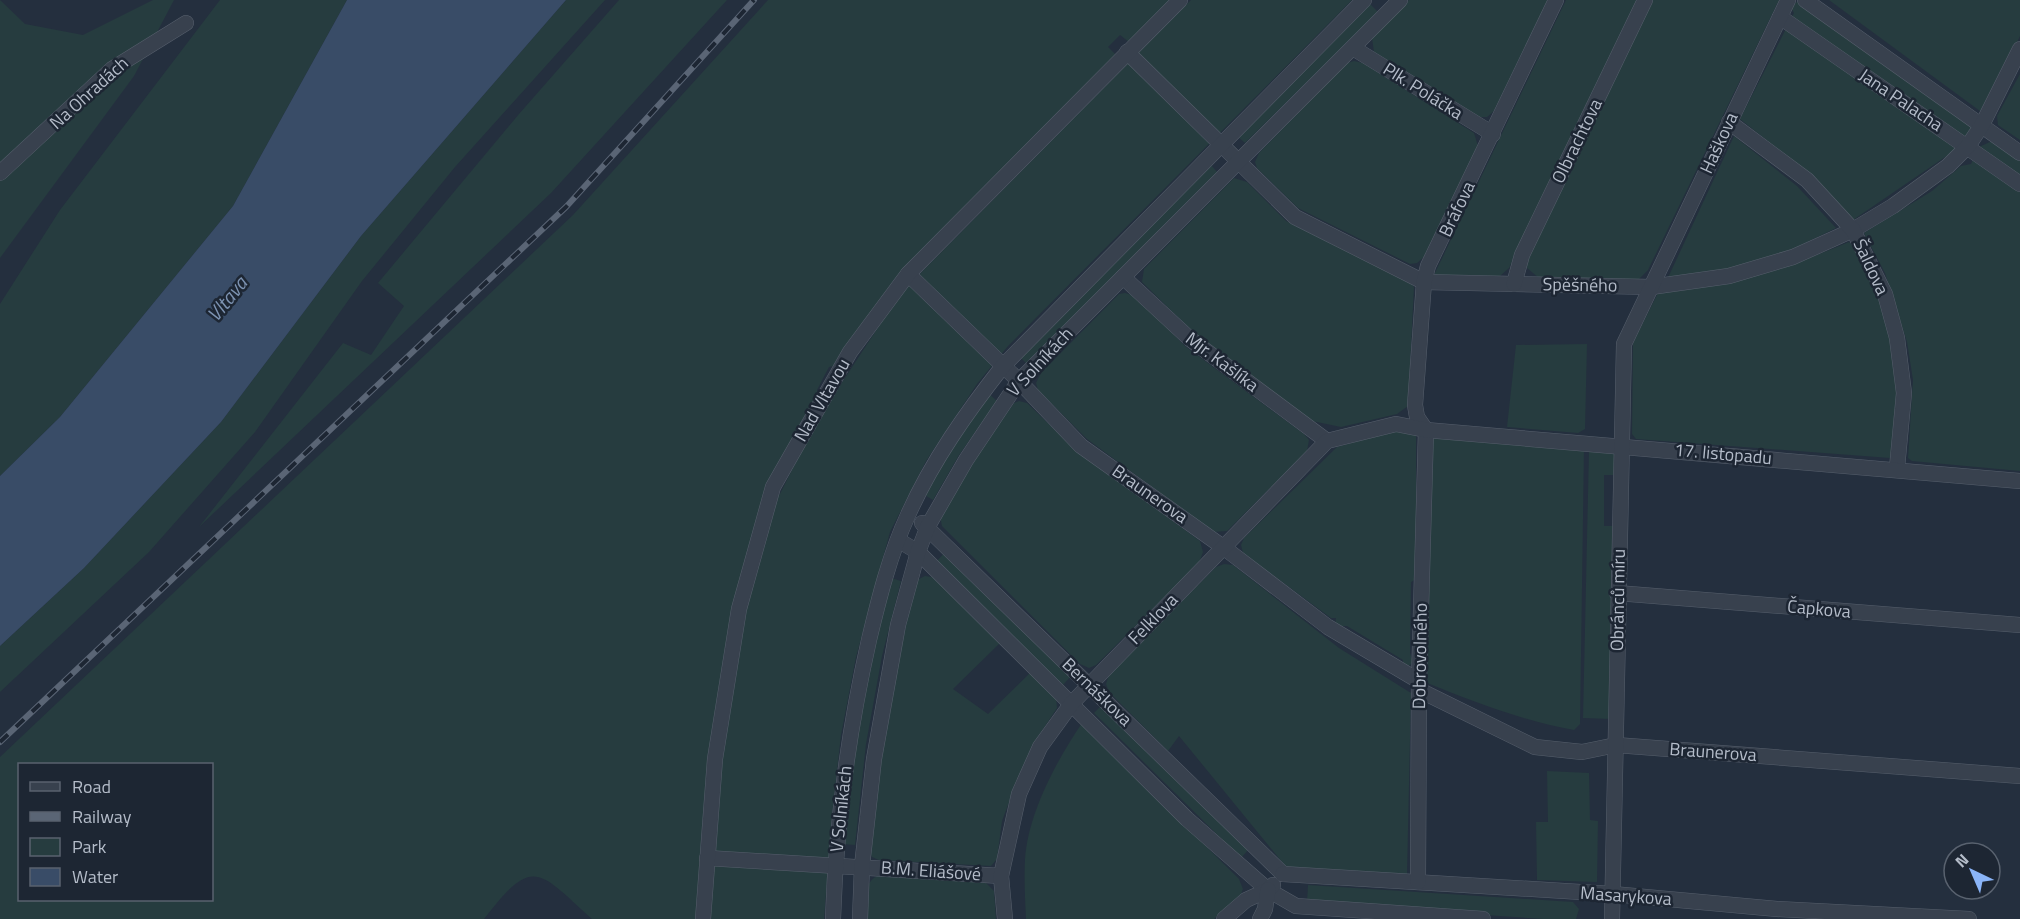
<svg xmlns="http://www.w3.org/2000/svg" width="2020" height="919" font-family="'Titillium Web',sans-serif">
<rect width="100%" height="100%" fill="#242f3e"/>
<!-- green -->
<g fill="#263c3f" fill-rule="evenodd">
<polygon points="0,0 25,24 83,35 153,0 174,0 134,76 0,258"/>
<polygon points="220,0 347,0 233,206 60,417 0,476 0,304 60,210"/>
<polygon points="566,0 605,0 455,167 362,281 255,432 149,552 0,692 0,646 84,568 221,422 361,236"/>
<polygon points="619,0 727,0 551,193 199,527 343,343 371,355 404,306 378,283 519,114"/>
<path d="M 768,0 L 1176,0 L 1129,42 L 1120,35 L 1108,47 L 1116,55 L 985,194 L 837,365 L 829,367 L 817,390 L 818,397 L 761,507 L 780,494 L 816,422 L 900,294 L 1191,0 L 1352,0 L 1008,346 L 977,384 L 926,461 L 890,532 L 856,657 L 841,735 L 832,815 L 824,919 L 592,919 C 538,870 533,855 484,919 L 0,919 L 0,757 L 573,215 ZM 20,764 L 212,764 L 212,900 L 20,900 Z"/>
<polygon points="1409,0 1548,0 1494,111 1487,117 1479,117 1374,52 1372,38"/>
<polygon points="1566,0 1638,0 1509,268 1500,276 1434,275"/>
<polygon points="1650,0 1779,0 1648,270 1638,280 1540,279 1526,267 1525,257"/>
<polygon points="1829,0 2020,0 2020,36 1985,109 1980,111"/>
<polygon points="1798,1 1972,127 1971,132 1951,153 1853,220 1812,176 1740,119 1794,13 1791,7"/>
<polygon points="1369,3 1378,12 1245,143 1237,136"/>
<polygon points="1354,61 1363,63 1474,133 1478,146 1424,257 1417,263 1410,264 1298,208 1257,168 1255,162 1259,153 1347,63"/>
<polygon points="2020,74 2020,140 1998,125 1997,116"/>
<polygon points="1734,136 1797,186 1836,228 1789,251 1728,269 1666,282"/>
<polygon points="1992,141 2020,161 2020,471 1912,461 1908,458 1913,380 1907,342 1885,273 1864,233 1932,191 1961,166 1971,164 1979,147"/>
<polygon points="1210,164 1218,173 1028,365 1020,357"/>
<polygon points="1234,178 1247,182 1286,221 1409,281 1414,287 1408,406 1397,414 1341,427 1312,421 1197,336 1142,282 1144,269"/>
<path d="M 1849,242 C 1855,247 1859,257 1864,265 C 1893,316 1907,401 1890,458 L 1636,439 L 1632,434 L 1633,343 L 1658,293 C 1727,286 1785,269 1849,242 Z"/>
<polygon points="1125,293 1135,296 1186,347 1304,434 1309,440 1307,451 1227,531 1213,532 1087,439 1038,390 1036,383 1041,373 1119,294"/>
<polygon points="1587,344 1585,429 1578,433 1507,427 1516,345"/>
<polygon points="988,393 997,401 959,455 933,500 923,494"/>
<polygon points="1019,401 1027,403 1077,451 1200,541 1203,552 1199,563 1096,665 1089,668 1080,664 942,526 940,516 978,453 1014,403"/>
<polygon points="1395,431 1416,434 1416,579 1411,582 1410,653 1413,662 1410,665 1403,665 1403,660 1347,626 1335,626 1336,618 1331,618 1243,553 1241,545 1244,538 1337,447"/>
<path d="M 1432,436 L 1584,449 L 1580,724 L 1574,730 C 1523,721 1475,702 1427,683 Z"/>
<polygon points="1589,450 1615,450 1614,475 1604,475 1604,526 1614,526 1611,719 1583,718"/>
<polygon points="945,552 1071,676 1063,685 937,561"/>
<polygon points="1224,564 1233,565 1339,648 1411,693 1407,876 1287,868 1179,736 1168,751 1109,692 1106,684 1109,675 1216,567"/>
<path d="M 925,576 L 937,578 L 1001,642 L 953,689 L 988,714 L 1031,672 L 1056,697 L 1057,708 L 1032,746 L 1017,781 L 1002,821 L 997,859 L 991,866 L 879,860 L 872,857 L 869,850 C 876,759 895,668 917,580 Z"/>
<polygon points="891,578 901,581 882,656 866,744 855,845 843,844 855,740 870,653"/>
<polygon points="1102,705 1248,850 1241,858 1094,713"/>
<path d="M 1082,723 L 1239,879 L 1243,889 L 1241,894 L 1214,919 L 1026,919 C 1025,899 1024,879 1025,859 C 1028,813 1057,760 1082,723 Z"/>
<polygon points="1547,771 1589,773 1590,820 1598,821 1597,882 1537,880 1536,822 1548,822"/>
<path d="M 879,875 L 986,883 L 994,891 L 996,919 L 866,919 C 866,903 862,882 879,875 Z"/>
<polygon points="1308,885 1573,902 1579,909 1576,919 1543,919 1307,903"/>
</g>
<!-- water -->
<polygon fill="#394c67" points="347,0 566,0 361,236 221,422 84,568 0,646 0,476 60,417 233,206"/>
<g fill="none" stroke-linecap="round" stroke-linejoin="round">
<!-- minor casing -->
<g stroke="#565f6c" stroke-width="16">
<g id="minor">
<polyline points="1805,0 2020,153"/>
<polyline points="1780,17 2020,184"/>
<polyline points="1353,48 1493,134"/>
<polyline points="1127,52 1295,217 1424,282 1651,287 1729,276 1793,257 1853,230 1893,206 1948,166 1968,146 1982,125 2020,49"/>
<polyline points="1729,122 1807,180 1853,230 1885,294 1897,338 1904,393 1897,468"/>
<polyline points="0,173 112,69 186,23"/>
<polyline points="908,274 1019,381 1081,446 1223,547 1328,627 1419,681"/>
<polyline points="1123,277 1190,339 1327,441"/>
<polyline points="1514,284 1522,255 1645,0"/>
<polyline points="1426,430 1417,417 1415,405 1424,282 1428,266 1556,0"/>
<polyline points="922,523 1283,874"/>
<polyline points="898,540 918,552 1187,819 1268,890 1296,906 1483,919"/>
<polyline points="1617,593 2020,625"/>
<polyline points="1419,690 1535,747 1582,752 1616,745 2020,776"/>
<polyline points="707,858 1001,876"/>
<polyline points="1283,874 1613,894 1777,909 1969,919"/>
<polyline points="1418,882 1419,681 1426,430"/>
<polyline points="703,919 715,759 739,609 773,487 850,352 908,274 1180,0"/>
<path d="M 833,919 C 836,824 848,733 869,640 C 879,598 890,554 908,515 C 932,461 967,412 1003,366 L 1364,0"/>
<polyline points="860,919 862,866 874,759 898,625 918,552 928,526 966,460 1019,381 1400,0"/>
<polyline points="1005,919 1001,876 1019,794 1040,747 1072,703 1327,441 1396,424 1426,430 2020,481"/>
<polyline points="1224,919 1246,900 1268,890 1273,885"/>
<polyline points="1260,919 1265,909 1268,890"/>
<polyline points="1612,919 1624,344 1788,0"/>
</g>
</g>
<!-- minor -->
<use href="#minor" stroke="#38414e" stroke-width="15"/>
<!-- rail casing -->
<g stroke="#5a6575" stroke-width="6">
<polyline id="rail" points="0,742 566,207 754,0"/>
</g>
<!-- rail -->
<use href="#rail" stroke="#1d2633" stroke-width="4" stroke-dasharray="11" stroke-linecap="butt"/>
</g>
<g text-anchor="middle" stroke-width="5" stroke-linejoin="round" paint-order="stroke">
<!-- street labels -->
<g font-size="18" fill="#b4bcc9" stroke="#1d2633">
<text transform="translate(1423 91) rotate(32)" y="6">Plk. Poláčka</text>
<text transform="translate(89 93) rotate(-42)" y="6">Na Ohradách</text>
<text transform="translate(1901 100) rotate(34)" y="6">Jana Palacha</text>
<text transform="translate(1577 141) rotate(-64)" y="6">Olbrachtova</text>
<text transform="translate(1719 143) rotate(-65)" y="6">Haškova</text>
<text transform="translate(1457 209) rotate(-64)" y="6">Bráfova</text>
<text transform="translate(1871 267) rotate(65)" y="6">Šaldova</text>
<text transform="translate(1580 285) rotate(1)" y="6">Spěšného</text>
<text transform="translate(1040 362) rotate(-47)" y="6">V Solníkách</text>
<text transform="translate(1222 362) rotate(37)" y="6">Mjr. Kašlíka</text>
<text transform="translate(822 400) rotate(-60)" y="6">Nad Vltavou</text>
<text transform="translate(1723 454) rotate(5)" y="6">17. listopadu</text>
<text transform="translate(1150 494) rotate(35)" y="6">Braunerova</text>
<text transform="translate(1618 600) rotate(-89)" y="6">Obránců míru</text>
<text transform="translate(1819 609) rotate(5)" y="6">Čapkova</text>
<text transform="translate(1153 619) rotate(-46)" y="6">Felklova</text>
<text transform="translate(1420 656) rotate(-89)" y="6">Dobrovolného</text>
<text transform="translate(1097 692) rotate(44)" y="6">Bernáškova</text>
<text transform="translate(1713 752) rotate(4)" y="6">Braunerova</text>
<text transform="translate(841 809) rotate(-84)" y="6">V Solníkách</text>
<text transform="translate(931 871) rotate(4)" y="6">B.M. Eliášové</text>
<text transform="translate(1626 896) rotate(4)" y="6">Masarykova</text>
</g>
<!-- water labels -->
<g font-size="20" font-style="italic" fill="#7c92b1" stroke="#1d2633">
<text transform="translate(227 299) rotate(-51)" y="7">Vltava</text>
</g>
</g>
<!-- legend -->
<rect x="18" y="763" width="195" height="138" fill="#1d2633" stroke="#59626f" stroke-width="1.5"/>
<rect x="30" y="782" width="30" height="9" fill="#38414e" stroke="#59626f" stroke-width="1.5"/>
<text x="72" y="793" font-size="18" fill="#b4bcc9">Road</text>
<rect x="30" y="812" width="30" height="9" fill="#5a6575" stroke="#59626f" stroke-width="1.5"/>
<text x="72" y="823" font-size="18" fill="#b4bcc9">Railway</text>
<rect x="30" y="838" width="30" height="18" fill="#263c3f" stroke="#59626f" stroke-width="1.5"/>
<text x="72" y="853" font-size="18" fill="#b4bcc9">Park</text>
<rect x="30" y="868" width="30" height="18" fill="#394c67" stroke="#59626f" stroke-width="1.5"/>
<text x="72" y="883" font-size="18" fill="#b4bcc9">Water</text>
<!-- north arrow -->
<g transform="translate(1972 871) rotate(316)"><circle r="28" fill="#1d2633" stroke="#59626f" stroke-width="1.5"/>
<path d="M0-4.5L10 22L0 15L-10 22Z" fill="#8ab4f8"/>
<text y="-9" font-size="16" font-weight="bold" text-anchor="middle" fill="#b4bcc9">N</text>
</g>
</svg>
